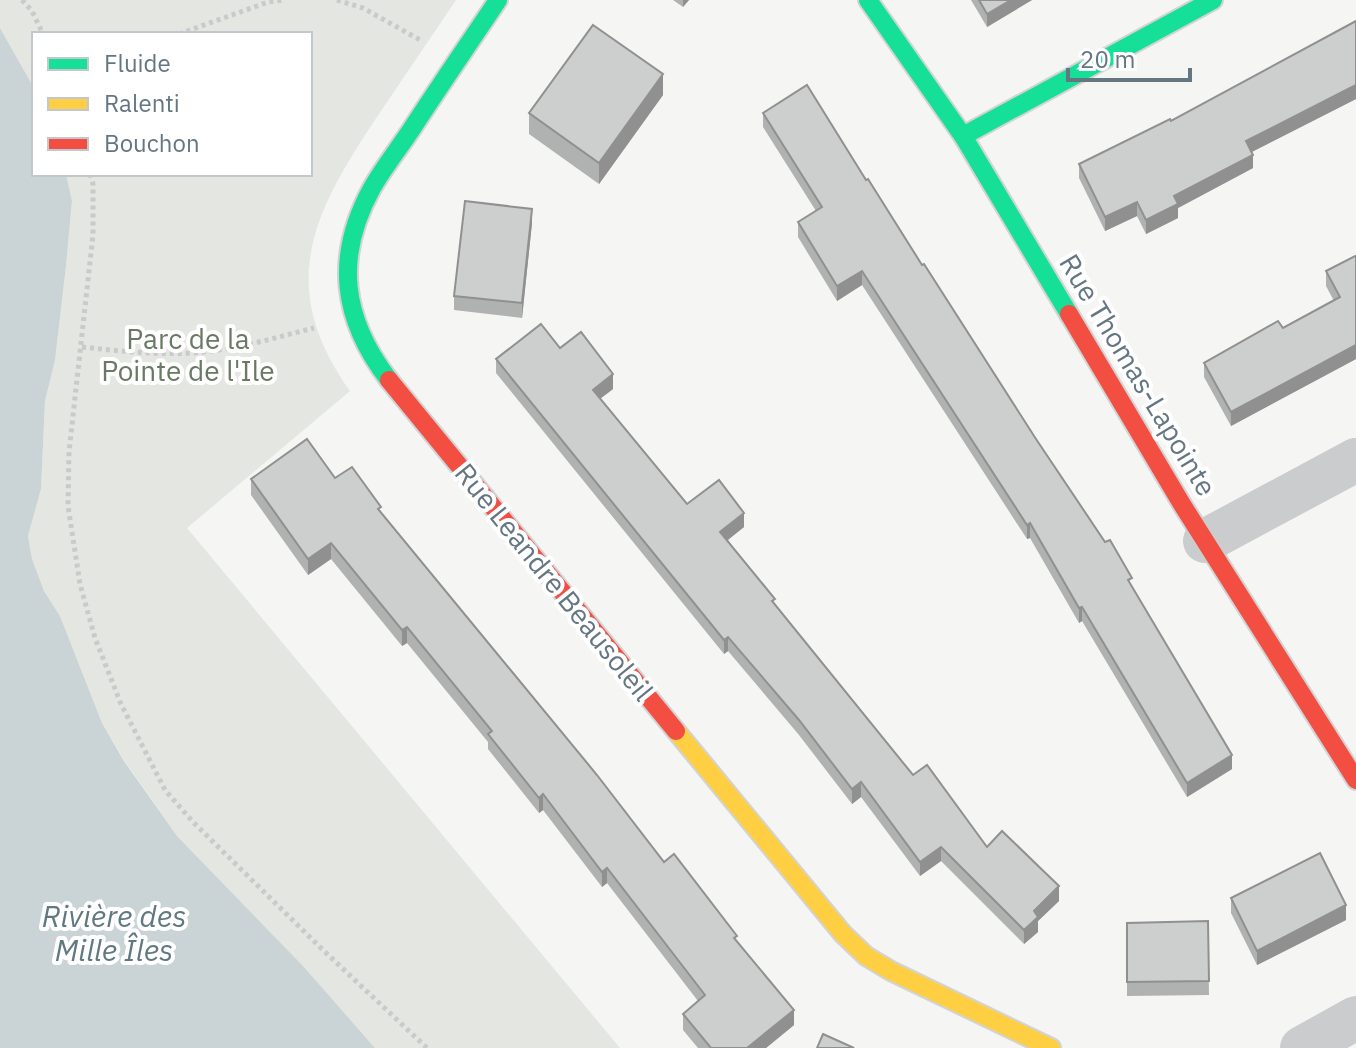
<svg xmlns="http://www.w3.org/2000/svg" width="1356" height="1048" font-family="'IBM Plex Sans',sans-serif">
<rect width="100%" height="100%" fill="#f5f5f3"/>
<!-- green -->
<path fill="#e4e7e1" d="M 0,0 L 456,0 C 430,39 403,78 377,117 C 313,213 275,285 350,391 L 187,528 L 620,1048 L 375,1048 L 304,967 L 177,836 L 124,760 L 102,723 L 60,616 L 44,591 L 32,559 L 28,536 L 41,489 L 45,401 L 55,359 L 66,266 L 72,201 L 66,174 L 310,174 L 310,34 L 34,34 L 34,88 L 0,28 Z"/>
<!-- water -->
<polygon fill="#cad3d5" points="0,28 34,88 34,174 66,174 72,201 66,266 55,360 45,401 41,489 28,536 32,559 44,591 60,616 102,723 124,761 177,836 304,967 375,1048 0,1048"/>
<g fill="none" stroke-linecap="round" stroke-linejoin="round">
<!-- fast casing -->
<g stroke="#d2d3d4" stroke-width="22">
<g id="fast">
<polyline points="868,0 963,136 1069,314"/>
<polyline points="963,136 1213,0"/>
<path d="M 389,380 C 342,319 334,257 372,188 C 384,167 400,147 413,127 C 441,84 470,42 498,0"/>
</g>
</g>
<!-- slow casing -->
<g stroke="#d2d3d4" stroke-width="22">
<polyline id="slow" points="676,731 843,934 866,956 891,971 1051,1048"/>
</g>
<!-- jam casing -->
<g stroke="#d2d3d4" stroke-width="22">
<g id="jam">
<polyline points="1069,314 1183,506 1356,780"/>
<polyline points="389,380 676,731"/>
</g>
</g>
<!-- path -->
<g stroke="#c9cac9" stroke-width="5" stroke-dasharray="4 4" stroke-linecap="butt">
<polyline points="22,0 32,11 43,34"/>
<polyline points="337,0 363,8 422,41"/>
<polyline points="179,34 268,2 283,0"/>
<polyline points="90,174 93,184 93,235 69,452 68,506 80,584 95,638 121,704 165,790 193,822 324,951 427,1048"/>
<path d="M 82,347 C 119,351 156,355 193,353 C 234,350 274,338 314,328"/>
</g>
<!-- street -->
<g stroke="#cacccd" stroke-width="44">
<polyline points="1205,541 1356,460"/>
<polyline points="1302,1048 1356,1018"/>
</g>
<!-- fast -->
<use href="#fast" stroke="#16e098" stroke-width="18"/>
<!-- slow -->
<use href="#slow" stroke="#ffcf43" stroke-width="18"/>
<!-- jam -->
<use href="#jam" stroke="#f24e42" stroke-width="18"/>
</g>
<!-- wall -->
<g fill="#b0b1b1">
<polygon points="673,0 689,0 683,7"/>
<polygon points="971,0 1032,0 987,27"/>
<polygon points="663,95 599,184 529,134 529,113"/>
<polygon points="1356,99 1251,152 1253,168 1178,208 1178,218 1146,234 1137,216 1105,231 1079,178 1079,164 1171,121"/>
<polygon points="763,113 866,180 1132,586 1232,769 1187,797 1082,621 1079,623 1030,538 1027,539 862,285 837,301 798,237 798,222 816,211 763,127"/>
<polygon points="532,223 522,318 454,310 454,296"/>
<polygon points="1355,256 1356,359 1231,426 1204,377 1204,363 1283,328 1334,301 1326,286 1326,271"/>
<polygon points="560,348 613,389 600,399 687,504 744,527 728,540 775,605 913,775 987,847 1059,901 1038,921 1038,932 1024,944 941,861 920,876 861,797 852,804 799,735 728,651 724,654 496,373 496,359"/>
<polygon points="335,478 381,514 664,862 737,941 794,1025 766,1048 698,1048 683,1030 683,1014 698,1001 607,883 602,887 543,810 539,813 488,749 488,742 407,643 402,646 331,559 308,575 251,495 251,479"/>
<polygon points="1231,898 1346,920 1257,965 1231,913"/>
<polygon points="1208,921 1209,995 1127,996 1127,923"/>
</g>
<!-- shaded-wall -->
<g fill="#909090">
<polygon points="683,0 689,0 683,7"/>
<polygon points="1011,0 1032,0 987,27 987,14"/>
<polygon points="663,74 663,95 599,184 599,163"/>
<polygon points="1356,85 1356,99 1246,155 1246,141"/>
<polygon points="1253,155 1253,168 1178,208 1178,218 1146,234 1146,220 1174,196"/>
<polygon points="1137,202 1137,216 1105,231 1105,217"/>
<polygon points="532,209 532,223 522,318 522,303"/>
<polygon points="862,271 862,285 837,301 837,286"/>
<polygon points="1356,345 1356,359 1231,426 1231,412"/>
<polygon points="613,374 613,389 593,404 593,390"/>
<polygon points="744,513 744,527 720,546 720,532"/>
<polygon points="1030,523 1030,538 1027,539 1027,525"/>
<polygon points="331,543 331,559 308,575 308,559"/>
<polygon points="1082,607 1082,621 1079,623 1079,608"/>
<polygon points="407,627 407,643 402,646 402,630"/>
<polygon points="728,637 728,651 724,654 724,640"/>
<polygon points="1232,755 1232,769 1187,797 1187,783"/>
<polygon points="861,782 861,797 852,804 852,789"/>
<polygon points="543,794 543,810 539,813 539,798"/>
<polygon points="941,847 941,861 920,876 920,862"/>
<polygon points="607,868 607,883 602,887 602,872"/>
<polygon points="1059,886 1059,901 1038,921 1038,932 1024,944 1024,930 1034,911"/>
<polygon points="1346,905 1346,920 1257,965 1257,951"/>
<polygon points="794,1010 794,1025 766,1048 747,1048"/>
</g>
<!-- building -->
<g fill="#cdcece" stroke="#909090" stroke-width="2">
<polygon points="979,0 1011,0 987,14"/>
<polygon points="1356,21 1356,85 1246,141 1253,155 1174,196 1178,204 1146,220 1137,202 1105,217 1079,164 1170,119 1171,121"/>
<polygon points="593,25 663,74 599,163 529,113"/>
<polygon points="807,85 866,180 868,179 922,265 924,264 1036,439 1105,542 1110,540 1132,578 1128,580 1232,755 1187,783 1082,607 1079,608 1030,523 1027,525 862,271 837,286 798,222 822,207 763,113"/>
<polygon points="465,201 532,209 522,303 454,296"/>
<polygon points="1355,256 1356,258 1356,345 1231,412 1204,363 1278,321 1283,328 1340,297 1326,271"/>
<polygon points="541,324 560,348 581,332 613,374 593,390 687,504 719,480 744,513 720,532 775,599 772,601 913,775 927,765 987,847 1002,831 1059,886 1034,911 1038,917 1024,930 941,847 920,862 861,782 852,789 799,720 728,637 724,640 496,359"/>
<polygon points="307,439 335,478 352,467 381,507 378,509 597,775 664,862 674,854 737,936 734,938 794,1010 747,1048 711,1048 683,1014 705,995 607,868 602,872 543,794 539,798 488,734 492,731 407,627 402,630 331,543 308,559 251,479"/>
<polygon points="1320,853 1346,905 1257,951 1231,898"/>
<polygon points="1208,921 1209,981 1127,982 1127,923"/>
<polygon points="823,1034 854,1048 817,1048"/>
</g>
<g text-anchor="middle" stroke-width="8" stroke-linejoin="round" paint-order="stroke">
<!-- park labels -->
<g font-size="28" fill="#697a63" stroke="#fff">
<text x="188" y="349">Parc de la<tspan x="188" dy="32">Pointe de l'Ile</tspan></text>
</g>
<!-- street labels -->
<g font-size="28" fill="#657683" stroke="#fff">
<text transform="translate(1138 375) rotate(59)" y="10">Rue Thomas-Lapointe</text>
<text transform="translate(554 582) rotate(51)" y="10">Rue Leandre Beausoleil</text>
</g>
<!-- water labels -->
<g font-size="30" font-style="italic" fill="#60787f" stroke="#fff">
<text x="114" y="927">Rivière des<tspan x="114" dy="34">Mille Îles</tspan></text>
</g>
</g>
<!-- legend -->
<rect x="32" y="32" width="280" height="144" fill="#ffffff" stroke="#c1c8cd" stroke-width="2"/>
<rect x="48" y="58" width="40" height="12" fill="#16e098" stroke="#c1c8cd" stroke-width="2"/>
<text x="104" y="72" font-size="24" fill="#657683">Fluide</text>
<rect x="48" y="98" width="40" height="12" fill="#ffcf43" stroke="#c1c8cd" stroke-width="2"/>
<text x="104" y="112" font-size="24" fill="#657683">Ralenti</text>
<rect x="48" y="138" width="40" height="12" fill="#f24e42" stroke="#c1c8cd" stroke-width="2"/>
<text x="104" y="152" font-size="24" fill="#657683">Bouchon</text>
<!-- scale -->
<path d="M1068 68v12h122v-12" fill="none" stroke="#657683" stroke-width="4"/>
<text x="1080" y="68" font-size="24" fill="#657683" stroke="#ffffff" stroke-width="6" paint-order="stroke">20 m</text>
</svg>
